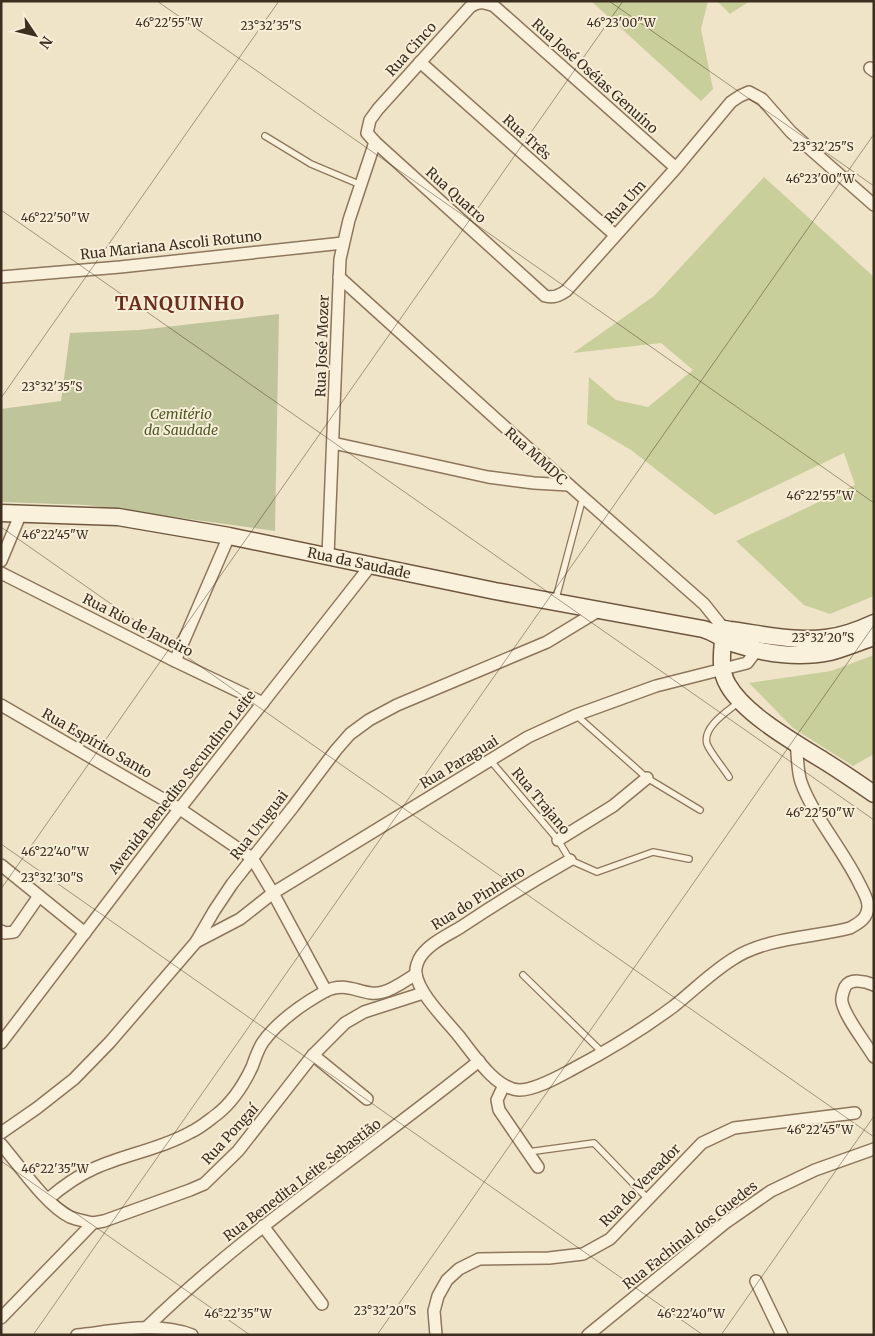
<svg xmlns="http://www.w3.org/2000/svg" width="875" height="1336" font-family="Merriweather,serif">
<rect width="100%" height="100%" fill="#f0e4c8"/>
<!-- green -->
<g fill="#c9cf9b">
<polygon points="591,1 708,1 701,29 713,89 701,101"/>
<polygon points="717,1 750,1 730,14"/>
<polygon points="764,177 874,277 874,596 830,614 804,605 736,541 855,485 844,453 715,515 631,450 587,424 589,377 616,400 648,407 693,370 661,343 573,353 654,296"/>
<polygon points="874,655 874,754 853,766 793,728 749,683 831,671"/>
</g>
<!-- cemetery -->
<polygon fill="#bfc49a" points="279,314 275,531 87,505 1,502 1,409 61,401 70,333 139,330"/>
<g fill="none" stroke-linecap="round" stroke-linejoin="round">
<!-- lane casing -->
<g stroke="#8d765c" stroke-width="8">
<g id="lane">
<polyline points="265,136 311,164 361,185"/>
<polyline points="555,602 583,497"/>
<polyline points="576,715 647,778 700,810"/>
<polyline points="490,760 558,840 570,860 597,872 653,852 689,859"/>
<path d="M 729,777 C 724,769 710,752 707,744 C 702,727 728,711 739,702"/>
<polyline points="523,975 603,1053"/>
<polyline points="528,1152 594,1143 648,1199"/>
</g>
</g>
<!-- street casing -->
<g stroke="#8d765c" stroke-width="14">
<g id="street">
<polyline points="420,62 615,235"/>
<polyline points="870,68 874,71"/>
<path d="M 676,168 L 494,6 C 484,2 479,1 470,7 L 378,109 L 370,120 L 367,133 L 375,142 L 545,296 C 554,298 558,296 566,291 L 676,168 L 731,102 L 740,96 L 749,92 L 762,99 L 791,132 L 874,205"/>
<polyline points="1,277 120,267 343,243"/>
<polyline points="339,277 569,485 704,604 724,629"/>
<polyline points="333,443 488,477 534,483 569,485"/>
<polyline points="328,556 340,259 349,220 375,142"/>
<polyline points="1,561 21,513"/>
<polyline points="1,573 175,661 263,703"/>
<polyline points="175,661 229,536"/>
<polyline points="1,705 180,809 252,858 273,893 326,991"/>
<polyline points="558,840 613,806 647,778"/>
<path d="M 570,860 C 533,881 497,903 461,927 C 448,935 430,943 421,956 C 418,960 415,968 416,974 C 419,994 445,1019 458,1035 C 472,1052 495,1089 519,1090 C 535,1090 558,1077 571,1070 C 607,1051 642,1030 674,1006 C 694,990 712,972 733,959 C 767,937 812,938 850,928 C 859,923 868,918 868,906 C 868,899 863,891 860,885 C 844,851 813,816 801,782 C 797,770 798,756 796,744"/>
<polyline points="1,865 85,933"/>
<polyline points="1,931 5,933 14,932 39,896"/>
<polyline points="196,942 240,919 273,893 528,737 576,715 656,686 747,663 757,650"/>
<path d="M 874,985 C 865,981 850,978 845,987 C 843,992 841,997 842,1002 C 845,1017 865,1042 874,1057"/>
<polyline points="1,1043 170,821 371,565"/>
<polyline points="313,1055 367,1099"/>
<polyline points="504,1085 497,1100 499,1110 538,1167"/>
<polyline points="1,1133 37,1108 74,1079 110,1042 196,942 214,911 232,884 293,807 336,750 350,734 369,720 397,705 547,642 598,611"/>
<path d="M 1,1144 C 19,1165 46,1205 70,1217 C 77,1220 86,1221 93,1223"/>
<path d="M 48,1199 C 62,1187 77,1176 95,1168 C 126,1154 161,1149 191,1132 C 200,1128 208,1121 216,1115 C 233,1102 243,1086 252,1067 C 255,1059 258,1049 263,1042 C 278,1021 301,1005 324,992 C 348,979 363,998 383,992 C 394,989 406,980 416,974"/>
<polyline points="263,1226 322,1304"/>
<polyline points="756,1281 782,1335"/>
<polyline points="1,1318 93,1223 104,1221 190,1190 204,1184 238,1151 313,1055 345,1023 364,1012 423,993"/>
<path d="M 147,1327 C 249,1228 369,1150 479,1061"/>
<path d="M 77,1335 C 114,1331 156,1321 192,1335"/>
<polyline points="436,1335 434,1311 438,1296 447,1280 459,1269 479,1259 549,1258 583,1254 610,1239 702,1143 734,1128 855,1113"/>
<polyline points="588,1335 725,1223 771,1191 815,1170 874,1149"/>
</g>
</g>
<!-- secondary casing -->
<g stroke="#6f573f" stroke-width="19">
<g id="secondary">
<path d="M 1,513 L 118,517 L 229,536 L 495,591 L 703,629 C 715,632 723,640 735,644 C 766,654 797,659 830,652 C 845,648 859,642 874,637"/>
<path d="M 724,629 C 723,647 718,669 728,685 C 745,715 797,744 826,762 C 842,772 858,783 874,794"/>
<path d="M 714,633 L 724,629 L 730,630 C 761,634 795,642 826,638 C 842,636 859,630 874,623"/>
</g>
</g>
<!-- lane -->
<use href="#lane" stroke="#faf1dc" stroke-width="5.5"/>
<!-- street -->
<use href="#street" stroke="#faf1dc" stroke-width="11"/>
<!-- secondary -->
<use href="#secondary" stroke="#faf1dc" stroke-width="16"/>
</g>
<!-- ticks -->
<path fill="none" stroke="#3d2e20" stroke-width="1" stroke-opacity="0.45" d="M 157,1 L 874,503M 609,1 L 874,186M 1,210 L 874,820M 1,398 L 279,1M 1,527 L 874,1137M 1,844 L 703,1335M 1,889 L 623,1M 1,1161 L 250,1335M 33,1335 L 874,134M 377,1335 L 874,625M 721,1335 L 874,1116"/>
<g text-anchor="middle" stroke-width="4" stroke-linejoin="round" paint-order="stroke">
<!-- street labels -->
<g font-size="14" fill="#3d2e20" stroke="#f7eed8">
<text transform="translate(411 49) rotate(-48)" y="5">Rua Cinco</text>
<text transform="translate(595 76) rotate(42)" y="5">Rua José Oséias Genuíno</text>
<text transform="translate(527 137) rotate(42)" y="5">Rua Três</text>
<text transform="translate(456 195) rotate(42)" y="5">Rua Quatro</text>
<text transform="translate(625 202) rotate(-48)" y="5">Rua Um</text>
<text transform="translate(171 245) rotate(-6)" y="5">Rua Mariana Ascoli Rotuno</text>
<text transform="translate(322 346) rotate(-88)" y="5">Rua José Mozer</text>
<text transform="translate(536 456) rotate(42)" y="5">Rua MMDC</text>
<text transform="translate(359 563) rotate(12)" y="5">Rua da Saudade</text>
<text transform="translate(138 625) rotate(27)" y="5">Rua Rio de Janeiro</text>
<text transform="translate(97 743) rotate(30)" y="5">Rua Espírito Santo</text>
<text transform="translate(459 762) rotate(-31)" y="5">Rua Paraguai</text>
<text transform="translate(182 782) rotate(-52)" y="5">Avenida Benedito Secundino Leite</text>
<text transform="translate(541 801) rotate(50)" y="5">Rua Trajano</text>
<text transform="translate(259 825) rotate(-52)" y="5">Rua Uruguai</text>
<text transform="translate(478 898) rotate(-32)" y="5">Rua do Pinheiro</text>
<text transform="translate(230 1134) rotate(-48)" y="5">Rua Pongaí</text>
<text transform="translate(302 1180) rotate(-37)" y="5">Rua Benedita Leite Sebastião</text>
<text transform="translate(640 1185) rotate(-46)" y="5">Rua do Vereador</text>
<text transform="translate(690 1235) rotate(-38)" y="5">Rua Fachinal dos Guedes</text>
</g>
<!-- park labels -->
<g font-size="14" font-style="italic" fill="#4d5a26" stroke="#f7eed8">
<text x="181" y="419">Cemitério<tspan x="181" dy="16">da Saudade</tspan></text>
</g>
<!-- district labels -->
<g font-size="19" font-weight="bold" letter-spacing="1" fill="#6b2e1e" stroke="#f7eed8">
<text x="180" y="310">TANQUINHO</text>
</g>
</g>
<g font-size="12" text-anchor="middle" fill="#3d2e20" stroke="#f7eed8" stroke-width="4" stroke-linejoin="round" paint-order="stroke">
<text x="169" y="27">46°22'55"W</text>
<text x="621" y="27">46°23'00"W</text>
<text x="271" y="30">23°32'35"S</text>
<text x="823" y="151">23°32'25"S</text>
<text x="820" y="183">46°23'00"W</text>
<text x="55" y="222">46°22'50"W</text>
<text x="52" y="391">23°32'35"S</text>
<text x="820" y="500">46°22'55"W</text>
<text x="55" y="539">46°22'45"W</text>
<text x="823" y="642">23°32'20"S</text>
<text x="820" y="817">46°22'50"W</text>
<text x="55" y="856">46°22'40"W</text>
<text x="52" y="882">23°32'30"S</text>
<text x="820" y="1134">46°22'45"W</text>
<text x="55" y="1173">46°22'35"W</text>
<text x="385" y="1315">23°32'20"S</text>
<text x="238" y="1318">46°22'35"W</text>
<text x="691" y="1318">46°22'40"W</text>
</g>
<!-- border -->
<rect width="875" height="1336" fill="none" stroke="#3d2e20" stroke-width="5"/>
<!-- north arrow -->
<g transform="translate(35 35) rotate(125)" stroke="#f7eed8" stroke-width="4" paint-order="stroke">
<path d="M0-4L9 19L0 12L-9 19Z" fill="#3d2e20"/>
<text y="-8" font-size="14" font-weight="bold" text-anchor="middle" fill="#3d2e20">N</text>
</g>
</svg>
